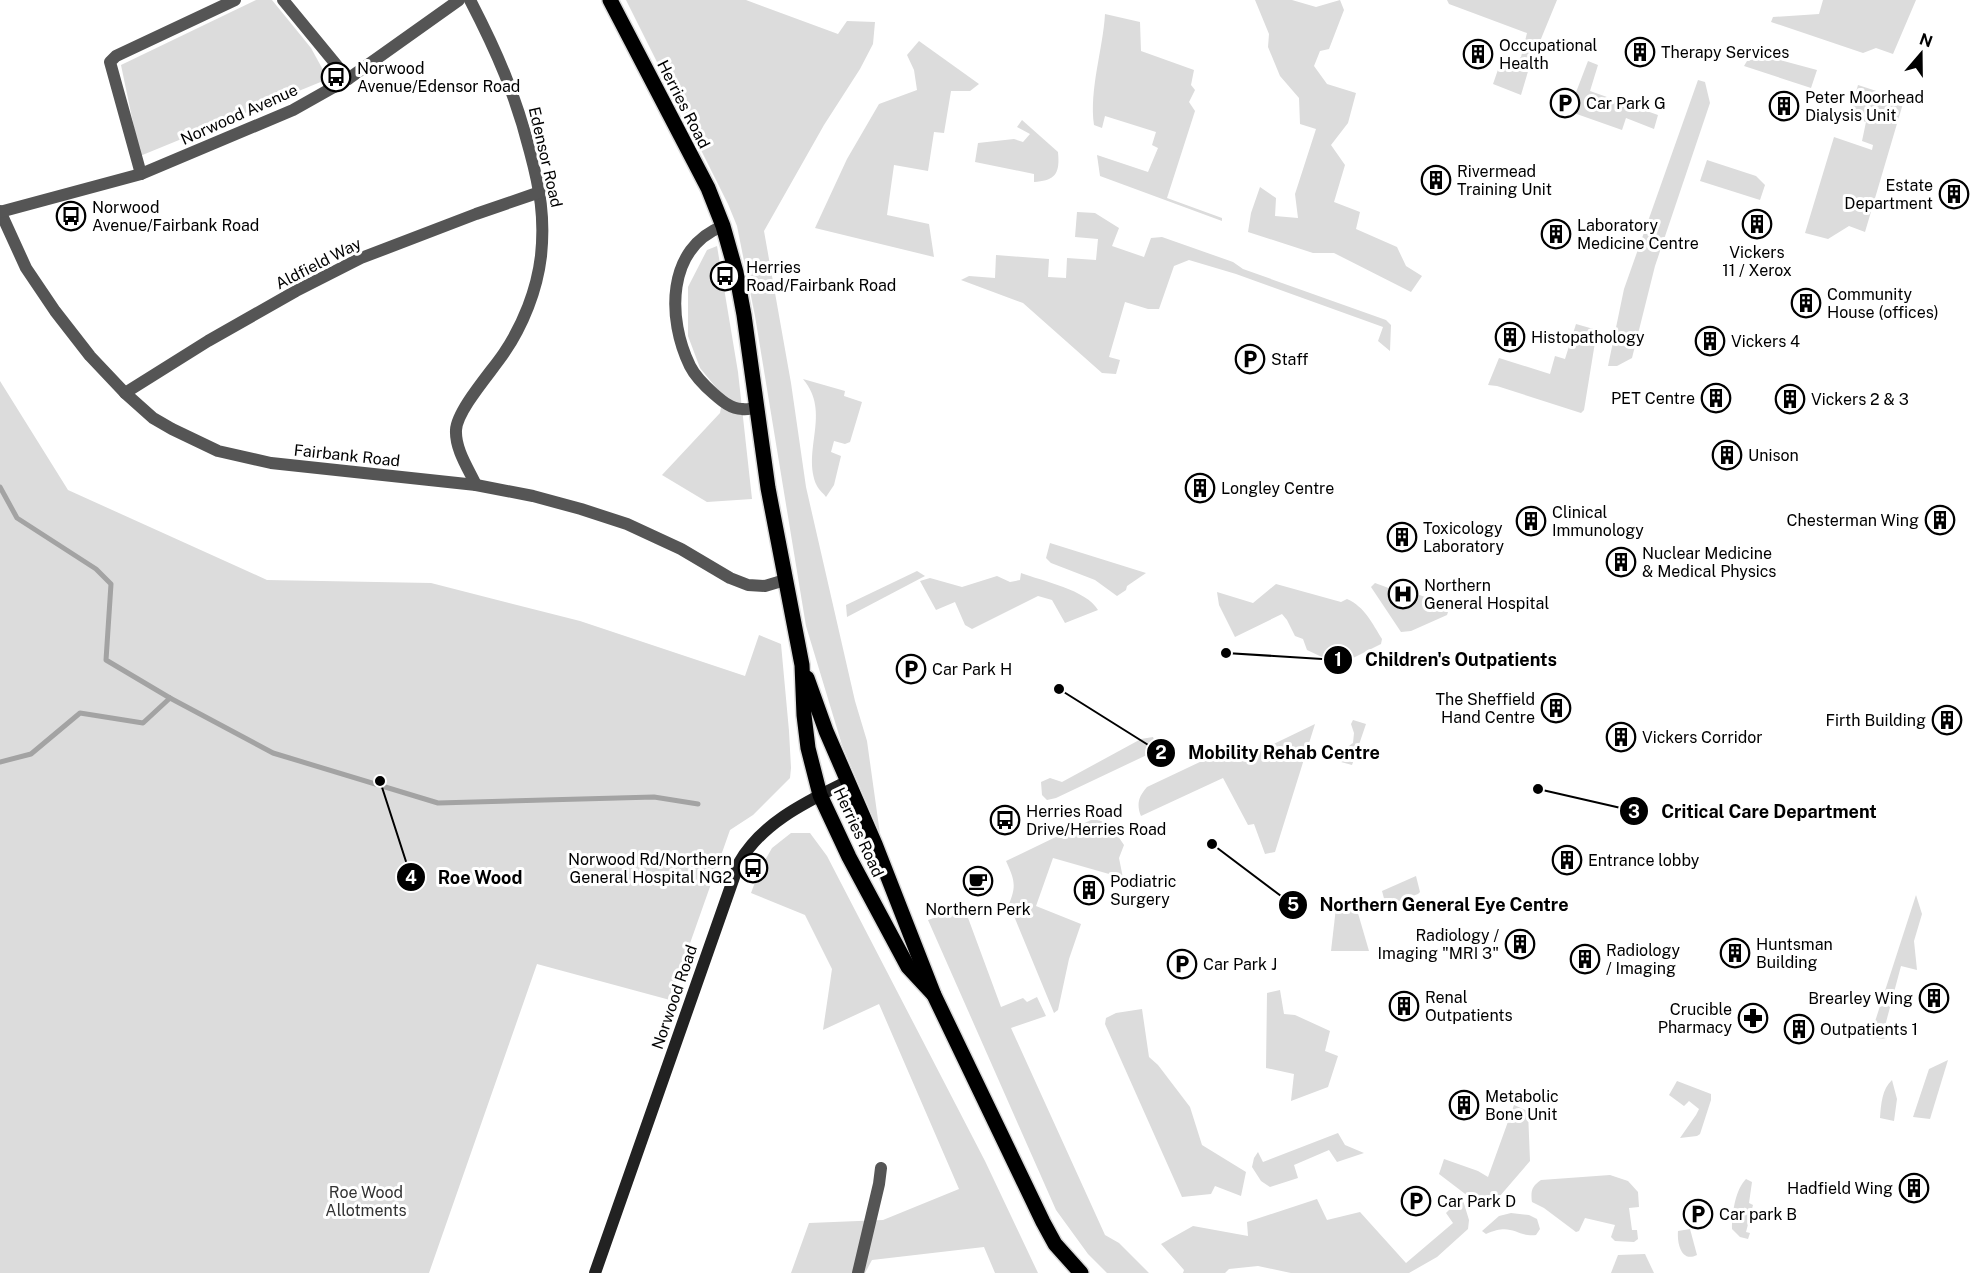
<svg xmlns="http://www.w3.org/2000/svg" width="1975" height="1273" font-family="'Public Sans',sans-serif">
<rect width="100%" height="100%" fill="#fff"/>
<!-- green -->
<g fill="#dcdcdc">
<polygon points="256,0 272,0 311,48 328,79 140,156 121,65"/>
<polygon points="626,0 746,0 838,34 847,21 875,22 873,44 860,69 824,125 764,231 791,383 806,487 855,701 867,741 880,834 842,745 806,626 755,316 737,226 728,204"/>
<polygon points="1255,0 1292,0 1316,7 1340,0 1344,10 1329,49 1320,51 1314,66 1327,84 1356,93 1348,123 1331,145 1345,165 1334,202 1360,212 1356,229 1397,247 1406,266 1422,276 1411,292 1334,253 1313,253 1248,232 1251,213 1260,187 1276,198 1275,216 1298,218 1295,194 1316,129 1300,124 1299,98 1280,76 1268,47 1269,34"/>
<polygon points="1447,0 1557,0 1529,68 1521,95 1493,84 1501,61 1514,63 1521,57 1527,33 1449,4"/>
<polygon points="1823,0 1916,0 1893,54 1876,48 1863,53 1771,22 1773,17 1819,14"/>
<path d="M 1105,14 L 1140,22 L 1141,51 L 1194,70 L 1191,85 L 1195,90 L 1189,102 L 1195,111 L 1167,198 L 1222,218 L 1222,221 L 1100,176 L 1097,155 L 1148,172 L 1158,148 L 1152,145 L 1156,132 L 1105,116 L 1102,128 L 1094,125 C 1089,90 1103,49 1105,14 Z"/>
<polygon points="919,41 979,84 970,91 951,91 944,133 934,132 928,171 894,165 887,215 929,224 934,257 815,228 847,159 879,104 917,90 914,70 907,55"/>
<polygon points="1765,56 1817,70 1811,88 1744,66 1747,61"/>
<polygon points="1588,61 1598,65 1590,91 1658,115 1654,129 1626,118 1622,130 1571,112 1570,108"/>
<polygon points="1698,80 1705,82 1710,103 1655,266 1632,358 1617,366 1608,366 1624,289"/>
<polygon points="1858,85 1904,100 1865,232 1849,226 1828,239 1805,233 1834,137 1872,150 1873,145 1862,141 1866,122 1849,116"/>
<path d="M 1022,120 L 1058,152 C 1060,173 1056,181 1034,182 L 1034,174 L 975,162 L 978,143 L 1014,139 L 1023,142 L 1030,134 L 1017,127 Z"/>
<polygon points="1707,160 1756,176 1765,185 1760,200 1700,181"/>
<polygon points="1077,212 1095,213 1119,228 1112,246 1144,257 1151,238 1162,237 1233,262 1243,269 1386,320 1391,325 1390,351 1378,341 1383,327 1236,274 1189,260 1174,266 1159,309 1148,309 1125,302 1109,357 1120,360 1116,374 1102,373 1023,303 961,280 969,276 995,278 996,255 1049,259 1048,277 1066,278 1067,258 1096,260 1098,239 1075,237"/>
<polygon points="717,246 738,372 752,499 707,502 662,475 720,413 723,396 700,368 688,336 688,287 707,250"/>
<polygon points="1576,324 1597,330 1584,410 1581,413 1497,386 1488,385 1499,358 1550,374 1555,356 1565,359"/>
<path d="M 803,379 L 845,391 L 844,396 L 862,402 L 850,442 L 845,444 L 834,441 L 831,452 L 841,456 L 834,485 L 826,497 C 824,494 819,490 817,486 C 801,451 832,413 803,379 Z"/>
<polygon points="0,381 68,490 267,580 431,583 580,621 745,676 759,635 781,644 789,731 791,768 790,778 753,815 730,830 670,1000 537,964 429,1273 0,1273"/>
<polygon points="1050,543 1146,573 1127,586 1126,590 1117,596 1095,580 1051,563 1046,558"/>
<polygon points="917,571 925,576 847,617 846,605"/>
<path d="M 1021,573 C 1042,581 1087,590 1098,610 L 1065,623 L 1052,600 L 1038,596 L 972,629 L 965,625 L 955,602 L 936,610 L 920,581 L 930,578 L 962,587 L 997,576 L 1010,582 L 1020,580 Z"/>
<polygon points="1375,583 1394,590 1399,602 1413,593 1441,602 1447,606 1448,612 1447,615 1411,631 1401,632 1371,587"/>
<path d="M 1276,584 L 1341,602 L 1347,599 C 1365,607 1372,623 1382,639 L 1381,644 L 1339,665 L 1307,650 L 1303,639 L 1295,636 L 1287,620 L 1282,614 L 1235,637 L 1219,605 L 1217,592 L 1253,603 Z"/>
<polygon points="1353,720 1366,724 1352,765 1341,762 1346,748 1353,743 1354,733 1351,724"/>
<path d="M 1315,724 L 1275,852 L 1265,854 L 1254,824 L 1248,825 L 1223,778 L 1141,816 C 1136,804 1139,796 1147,787 L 1238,744 L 1245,758 Z"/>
<polygon points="1153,737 1156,745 1151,753 1056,798 1047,800 1042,795 1041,782 1050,778 1062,782 1141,739"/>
<path d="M 1093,819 L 1109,823 L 1124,845 L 1119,858 L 1123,878 L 1053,858 L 1036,906 L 1081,924 L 1069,959 L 1058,1010 L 1054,1013 L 1009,904 C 1017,885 1014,879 1006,861 Z"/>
<polygon points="791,833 810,833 827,856 985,1161 1038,1273 995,1273 984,1247 872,1260 865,1273 791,1273 809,1223 883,1220 959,1189 879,1004 823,1030 832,969 805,915 751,893 760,869 772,848"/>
<polygon points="1416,876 1420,892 1418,894 1386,906 1382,891"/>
<polygon points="1916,895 1922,914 1914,941 1917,970 1901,966 1885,1026 1895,1029 1894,1035 1883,1039 1870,1037"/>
<polygon points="1337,899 1355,903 1369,951 1331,951"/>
<polygon points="964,907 1001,1007 1023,998 1027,1002 1037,997 1046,1016 1011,1028 1105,1235 1119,1243 1149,1273 1107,1273 1088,1254 1056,1210 928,920"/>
<polygon points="1280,990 1284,1014 1295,1015 1330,1031 1325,1051 1338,1056 1328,1087 1291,1101 1294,1074 1266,1068 1267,993"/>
<polygon points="1142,1009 1149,1057 1158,1065 1190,1107 1202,1145 1246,1172 1241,1196 1215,1186 1211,1194 1182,1197 1105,1024 1106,1018 1116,1013"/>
<polygon points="1948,1060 1930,1119 1913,1117 1929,1069"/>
<path d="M 1892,1080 L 1897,1099 L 1894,1121 L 1880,1118 C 1881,1104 1882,1089 1892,1080 Z"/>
<polygon points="1677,1081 1711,1094 1711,1100 1700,1134 1697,1136 1680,1138 1696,1115 1699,1109 1689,1101 1684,1106 1669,1095"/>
<polygon points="1514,1105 1528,1111 1530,1161 1493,1204 1490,1207 1481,1206 1439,1174 1444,1159 1478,1171 1488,1177"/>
<polygon points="1338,1133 1345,1145 1364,1153 1337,1162 1329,1150 1294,1165 1298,1178 1270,1187 1261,1181 1252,1167 1254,1158 1258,1152 1263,1162"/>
<path d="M 1610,1175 L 1628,1181 L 1638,1192 L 1639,1207 L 1629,1208 L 1632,1230 L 1637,1230 L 1638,1239 L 1634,1242 L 1615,1241 L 1611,1237 L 1615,1225 L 1585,1218 L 1579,1231 L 1576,1232 L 1544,1208 L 1532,1202 C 1531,1191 1531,1187 1541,1180 Z"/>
<path d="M 1746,1179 L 1752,1182 L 1749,1203 L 1753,1205 L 1746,1232 L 1750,1233 L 1748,1239 L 1740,1237 L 1732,1229 C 1732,1214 1735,1190 1746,1179 Z"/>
<polygon points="1462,1197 1469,1220 1468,1229 1437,1257 1409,1273 1291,1273 1258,1266 1229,1269 1225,1273 1183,1273 1184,1270 1161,1244 1193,1226 1248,1236 1247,1222 1317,1199 1327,1220 1360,1212 1406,1263 1453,1223 1446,1213"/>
<path d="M 1511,1213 L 1529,1215 L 1537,1219 L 1540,1229 L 1536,1235 C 1515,1237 1513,1222 1486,1234 L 1482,1231 L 1499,1216 Z"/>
<path d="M 1690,1229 L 1697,1255 C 1681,1263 1677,1243 1678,1231 Z"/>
<polygon points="1645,1254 1654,1273 1611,1273 1618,1255"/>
</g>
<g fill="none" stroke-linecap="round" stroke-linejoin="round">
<!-- stream -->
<g stroke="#a3a3a3" stroke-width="5">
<polyline points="0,487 17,518 96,569 111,584 106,660 170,698 273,753 438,803 654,797 698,804"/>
<polyline points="0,762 31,754 80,713 143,723 170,698"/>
</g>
<!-- primary casing -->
<g stroke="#dbdbdb" stroke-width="18">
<g id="primary">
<polyline points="610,0 708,188 723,226 736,272 744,315 768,488 802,665 804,715 808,748 820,795 849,857 908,967 934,995"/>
<polyline points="807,678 826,731 875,844 934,995 1043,1222 1055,1244 1081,1273"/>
</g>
</g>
<!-- street -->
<g stroke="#555" stroke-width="12">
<polyline points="283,0 348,79"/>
<path d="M 470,0 C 497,52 516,96 530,152 C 540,189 545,218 541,256 C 537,290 523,325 504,353 C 492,371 457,410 456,430 C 455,449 468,468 476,485"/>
<polyline points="141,174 110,62 116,56 235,0"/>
<polyline points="0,211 26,268 55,311 90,356 125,393 153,418 172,429 218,451 271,463 476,485 533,496 581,509 627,524 681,549 730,578 748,585 765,586 785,580"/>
<polyline points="0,212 141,174 293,110 348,79 459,0"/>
<path d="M 723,226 C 666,248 667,319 690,366 C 695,376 706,387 714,394 C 722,401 731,409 742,409 C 747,410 752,408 756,408"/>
<polyline points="125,393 208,341 296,291 361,258 476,214 540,192"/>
<polyline points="858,1273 879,1184 881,1168"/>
</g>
<!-- secondary -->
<path stroke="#222" stroke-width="12" d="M 595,1273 L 739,863 C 762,822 808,801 848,781"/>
<!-- primary -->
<use href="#primary" stroke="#000" stroke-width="15"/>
</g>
<!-- icons -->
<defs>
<g id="building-ring" transform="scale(1.5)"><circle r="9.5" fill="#fff" stroke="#000" stroke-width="1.5"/><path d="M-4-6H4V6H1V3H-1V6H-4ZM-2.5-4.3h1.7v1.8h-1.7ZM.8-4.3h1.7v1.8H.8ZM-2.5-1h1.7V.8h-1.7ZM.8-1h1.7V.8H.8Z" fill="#000"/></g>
<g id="bus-ring" transform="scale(1.5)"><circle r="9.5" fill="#fff" stroke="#000" stroke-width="1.5"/><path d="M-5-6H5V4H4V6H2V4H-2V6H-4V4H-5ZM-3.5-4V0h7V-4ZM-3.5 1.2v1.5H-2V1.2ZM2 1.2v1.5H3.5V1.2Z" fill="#000"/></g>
<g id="parking-ring" transform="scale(1.5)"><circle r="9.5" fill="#fff" stroke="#000" stroke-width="1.5"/><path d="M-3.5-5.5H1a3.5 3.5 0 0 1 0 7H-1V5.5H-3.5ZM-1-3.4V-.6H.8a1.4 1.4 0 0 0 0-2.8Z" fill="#000"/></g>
<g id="hospital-ring" transform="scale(1.5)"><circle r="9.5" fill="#fff" stroke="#000" stroke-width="1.5"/><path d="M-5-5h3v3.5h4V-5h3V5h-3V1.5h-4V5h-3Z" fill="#000"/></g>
<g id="cafe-ring" transform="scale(1.5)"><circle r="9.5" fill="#fff" stroke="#000" stroke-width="1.5"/><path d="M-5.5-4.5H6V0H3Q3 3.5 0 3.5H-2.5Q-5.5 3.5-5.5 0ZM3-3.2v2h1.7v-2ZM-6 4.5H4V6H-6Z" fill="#000"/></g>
<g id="pharmacy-ring" transform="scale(1.5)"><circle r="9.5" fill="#fff" stroke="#000" stroke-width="1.5"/><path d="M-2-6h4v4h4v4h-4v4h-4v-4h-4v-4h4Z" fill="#000"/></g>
</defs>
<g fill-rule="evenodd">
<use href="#building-ring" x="1640" y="52"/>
<use href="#building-ring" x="1478" y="54"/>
<use href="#bus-ring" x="336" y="77"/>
<use href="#parking-ring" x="1565" y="103"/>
<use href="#building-ring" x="1784" y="106"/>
<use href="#building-ring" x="1436" y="180"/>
<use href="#building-ring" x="1954" y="194"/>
<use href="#bus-ring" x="71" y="216"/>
<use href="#building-ring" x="1757" y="224"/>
<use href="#building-ring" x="1556" y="234"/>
<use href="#bus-ring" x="725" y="276"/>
<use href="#building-ring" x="1806" y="303"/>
<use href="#building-ring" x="1510" y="337"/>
<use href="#building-ring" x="1710" y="341"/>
<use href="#parking-ring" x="1250" y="359"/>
<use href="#building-ring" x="1716" y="398"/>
<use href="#building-ring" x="1790" y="399"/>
<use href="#building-ring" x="1727" y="455"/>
<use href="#building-ring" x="1200" y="488"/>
<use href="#building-ring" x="1940" y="520"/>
<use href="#building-ring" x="1531" y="521"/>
<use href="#building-ring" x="1402" y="537"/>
<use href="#building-ring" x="1621" y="562"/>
<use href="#hospital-ring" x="1403" y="594"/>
<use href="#parking-ring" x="911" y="669"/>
<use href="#building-ring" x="1556" y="708"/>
<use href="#building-ring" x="1947" y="720"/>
<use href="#building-ring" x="1621" y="737"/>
<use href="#bus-ring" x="1005" y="820"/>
<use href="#building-ring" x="1567" y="860"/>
<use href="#bus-ring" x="753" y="868"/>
<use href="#cafe-ring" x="978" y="881"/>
<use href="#building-ring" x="1089" y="890"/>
<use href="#building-ring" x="1520" y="944"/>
<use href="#building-ring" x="1735" y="953"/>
<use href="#building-ring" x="1585" y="959"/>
<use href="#parking-ring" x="1182" y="964"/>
<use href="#building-ring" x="1934" y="998"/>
<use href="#building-ring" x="1404" y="1006"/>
<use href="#pharmacy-ring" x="1753" y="1018"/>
<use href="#building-ring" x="1799" y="1029"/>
<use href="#building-ring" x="1464" y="1105"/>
<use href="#building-ring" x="1914" y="1188"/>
<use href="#parking-ring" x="1416" y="1201"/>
<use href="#parking-ring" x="1698" y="1214"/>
</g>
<g text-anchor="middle" stroke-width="6" stroke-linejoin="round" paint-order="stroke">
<!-- poi labels -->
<g font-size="16" fill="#000" stroke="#fff" text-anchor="start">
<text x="1499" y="51">Occupational<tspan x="1499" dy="18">Health</tspan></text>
<text x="1661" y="58">Therapy Services</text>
<text x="357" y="74">Norwood<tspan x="357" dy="18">Avenue/Edensor Road</tspan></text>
<text x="1805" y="103">Peter Moorhead<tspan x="1805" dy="18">Dialysis Unit</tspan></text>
<text x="1586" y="109">Car Park G</text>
<text x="1457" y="177">Rivermead<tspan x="1457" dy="18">Training Unit</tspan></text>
<text x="1933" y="191" text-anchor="end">Estate<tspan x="1933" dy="18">Department</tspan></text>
<text x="92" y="213">Norwood<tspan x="92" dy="18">Avenue/Fairbank Road</tspan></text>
<text x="1577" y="231">Laboratory<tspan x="1577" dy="18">Medicine Centre</tspan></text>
<text x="1757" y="258" text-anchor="middle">Vickers<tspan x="1757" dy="18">11 / Xerox</tspan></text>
<text x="746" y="273">Herries<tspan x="746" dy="18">Road/Fairbank Road</tspan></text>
<text x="1827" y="300">Community<tspan x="1827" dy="18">House (offices)</tspan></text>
<text x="1531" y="343">Histopathology</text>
<text x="1731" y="347">Vickers 4</text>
<text x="1271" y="365">Staff</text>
<text x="1695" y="404" text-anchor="end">PET Centre</text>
<text x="1811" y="405">Vickers 2 &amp; 3</text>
<text x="1748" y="461">Unison</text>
<text x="1221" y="494">Longley Centre</text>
<text x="1552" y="518">Clinical<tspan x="1552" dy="18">Immunology</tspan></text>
<text x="1919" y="526" text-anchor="end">Chesterman Wing</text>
<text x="1423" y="534">Toxicology<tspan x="1423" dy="18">Laboratory</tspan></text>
<text x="1642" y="559">Nuclear Medicine<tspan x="1642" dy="18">&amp; Medical Physics</tspan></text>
<text x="1424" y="591">Northern<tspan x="1424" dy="18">General Hospital</tspan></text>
<text x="932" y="675">Car Park H</text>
<text x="1535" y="705" text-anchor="end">The Sheffield<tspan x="1535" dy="18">Hand Centre</tspan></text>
<text x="1926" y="726" text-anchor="end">Firth Building</text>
<text x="1642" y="743">Vickers Corridor</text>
<text x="1026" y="817">Herries Road<tspan x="1026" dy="18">Drive/Herries Road</tspan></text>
<text x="732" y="865" text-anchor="end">Norwood Rd/Northern<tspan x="732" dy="18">General Hospital NG2</tspan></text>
<text x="1588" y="866">Entrance lobby</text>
<text x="1110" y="887">Podiatric<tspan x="1110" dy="18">Surgery</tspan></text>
<text x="978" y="915" text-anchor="middle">Northern Perk</text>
<text x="1499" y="941" text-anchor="end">Radiology /<tspan x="1499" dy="18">Imaging "MRI 3"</tspan></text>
<text x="1756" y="950">Huntsman<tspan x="1756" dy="18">Building</tspan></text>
<text x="1606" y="956">Radiology<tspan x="1606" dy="18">/ Imaging</tspan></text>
<text x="1203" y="970">Car Park J</text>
<text x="1425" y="1003">Renal<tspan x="1425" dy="18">Outpatients</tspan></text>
<text x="1913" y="1004" text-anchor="end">Brearley Wing</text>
<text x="1732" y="1015" text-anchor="end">Crucible<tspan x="1732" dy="18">Pharmacy</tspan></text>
<text x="1820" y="1035">Outpatients 1</text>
<text x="1485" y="1102">Metabolic<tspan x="1485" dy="18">Bone Unit</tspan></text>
<text x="1893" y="1194" text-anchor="end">Hadfield Wing</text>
<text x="1437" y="1207">Car Park D</text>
<text x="1719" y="1220">Car park B</text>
</g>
<!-- street labels -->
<g font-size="16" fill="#000" stroke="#fff">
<text transform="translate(684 104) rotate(63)" y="6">Herries Road</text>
<text transform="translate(239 114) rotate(-24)" y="6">Norwood Avenue</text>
<text transform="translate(546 157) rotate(77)" y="6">Edensor Road</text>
<text transform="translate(318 263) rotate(-27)" y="6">Aldfield Way</text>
<text transform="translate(347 455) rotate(6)" y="6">Fairbank Road</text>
<text transform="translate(859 832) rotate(65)" y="6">Herries Road</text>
<text transform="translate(674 997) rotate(-71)" y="6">Norwood Road</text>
</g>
<!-- park labels -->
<g font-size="16" fill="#333" stroke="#fff">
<text x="366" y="1198">Roe Wood<tspan x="366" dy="18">Allotments</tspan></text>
</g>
</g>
<!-- callouts -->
<path fill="none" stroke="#000" stroke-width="2" d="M1226 653L1338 660M1059 689L1161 753M1538 789L1634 811M380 781L411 877M1212 844L1293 905"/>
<g fill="#000" stroke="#fff" stroke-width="2">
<circle cx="1226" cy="653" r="6"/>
<circle cx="1059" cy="689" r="6"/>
<circle cx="1538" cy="789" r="6"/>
<circle cx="380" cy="781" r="6"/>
<circle cx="1212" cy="844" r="6"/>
<circle cx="1338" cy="660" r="15"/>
<circle cx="1161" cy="753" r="15"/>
<circle cx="1634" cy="811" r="15"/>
<circle cx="411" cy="877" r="15"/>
<circle cx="1293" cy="905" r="15"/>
</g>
<g font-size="18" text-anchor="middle" font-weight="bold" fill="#fff">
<text x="1338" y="666">1</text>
<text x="1161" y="759">2</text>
<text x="1634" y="818">3</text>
<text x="411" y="884">4</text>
<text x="1293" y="911">5</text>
</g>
<g font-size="18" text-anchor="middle" font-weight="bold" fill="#000" stroke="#fff" stroke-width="6" stroke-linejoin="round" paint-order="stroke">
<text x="1461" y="666">Children's Outpatients</text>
<text x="1284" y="759">Mobility Rehab Centre</text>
<text x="1769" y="818">Critical Care Department</text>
<text x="480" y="884">Roe Wood</text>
<text x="1444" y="911">Northern General Eye Centre</text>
</g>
<!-- north arrow -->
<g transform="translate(1921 54) rotate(20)" stroke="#ffffff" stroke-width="4.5" paint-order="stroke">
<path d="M0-4.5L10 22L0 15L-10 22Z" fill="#000000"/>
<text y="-9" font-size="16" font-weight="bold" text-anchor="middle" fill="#000000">N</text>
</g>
</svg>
